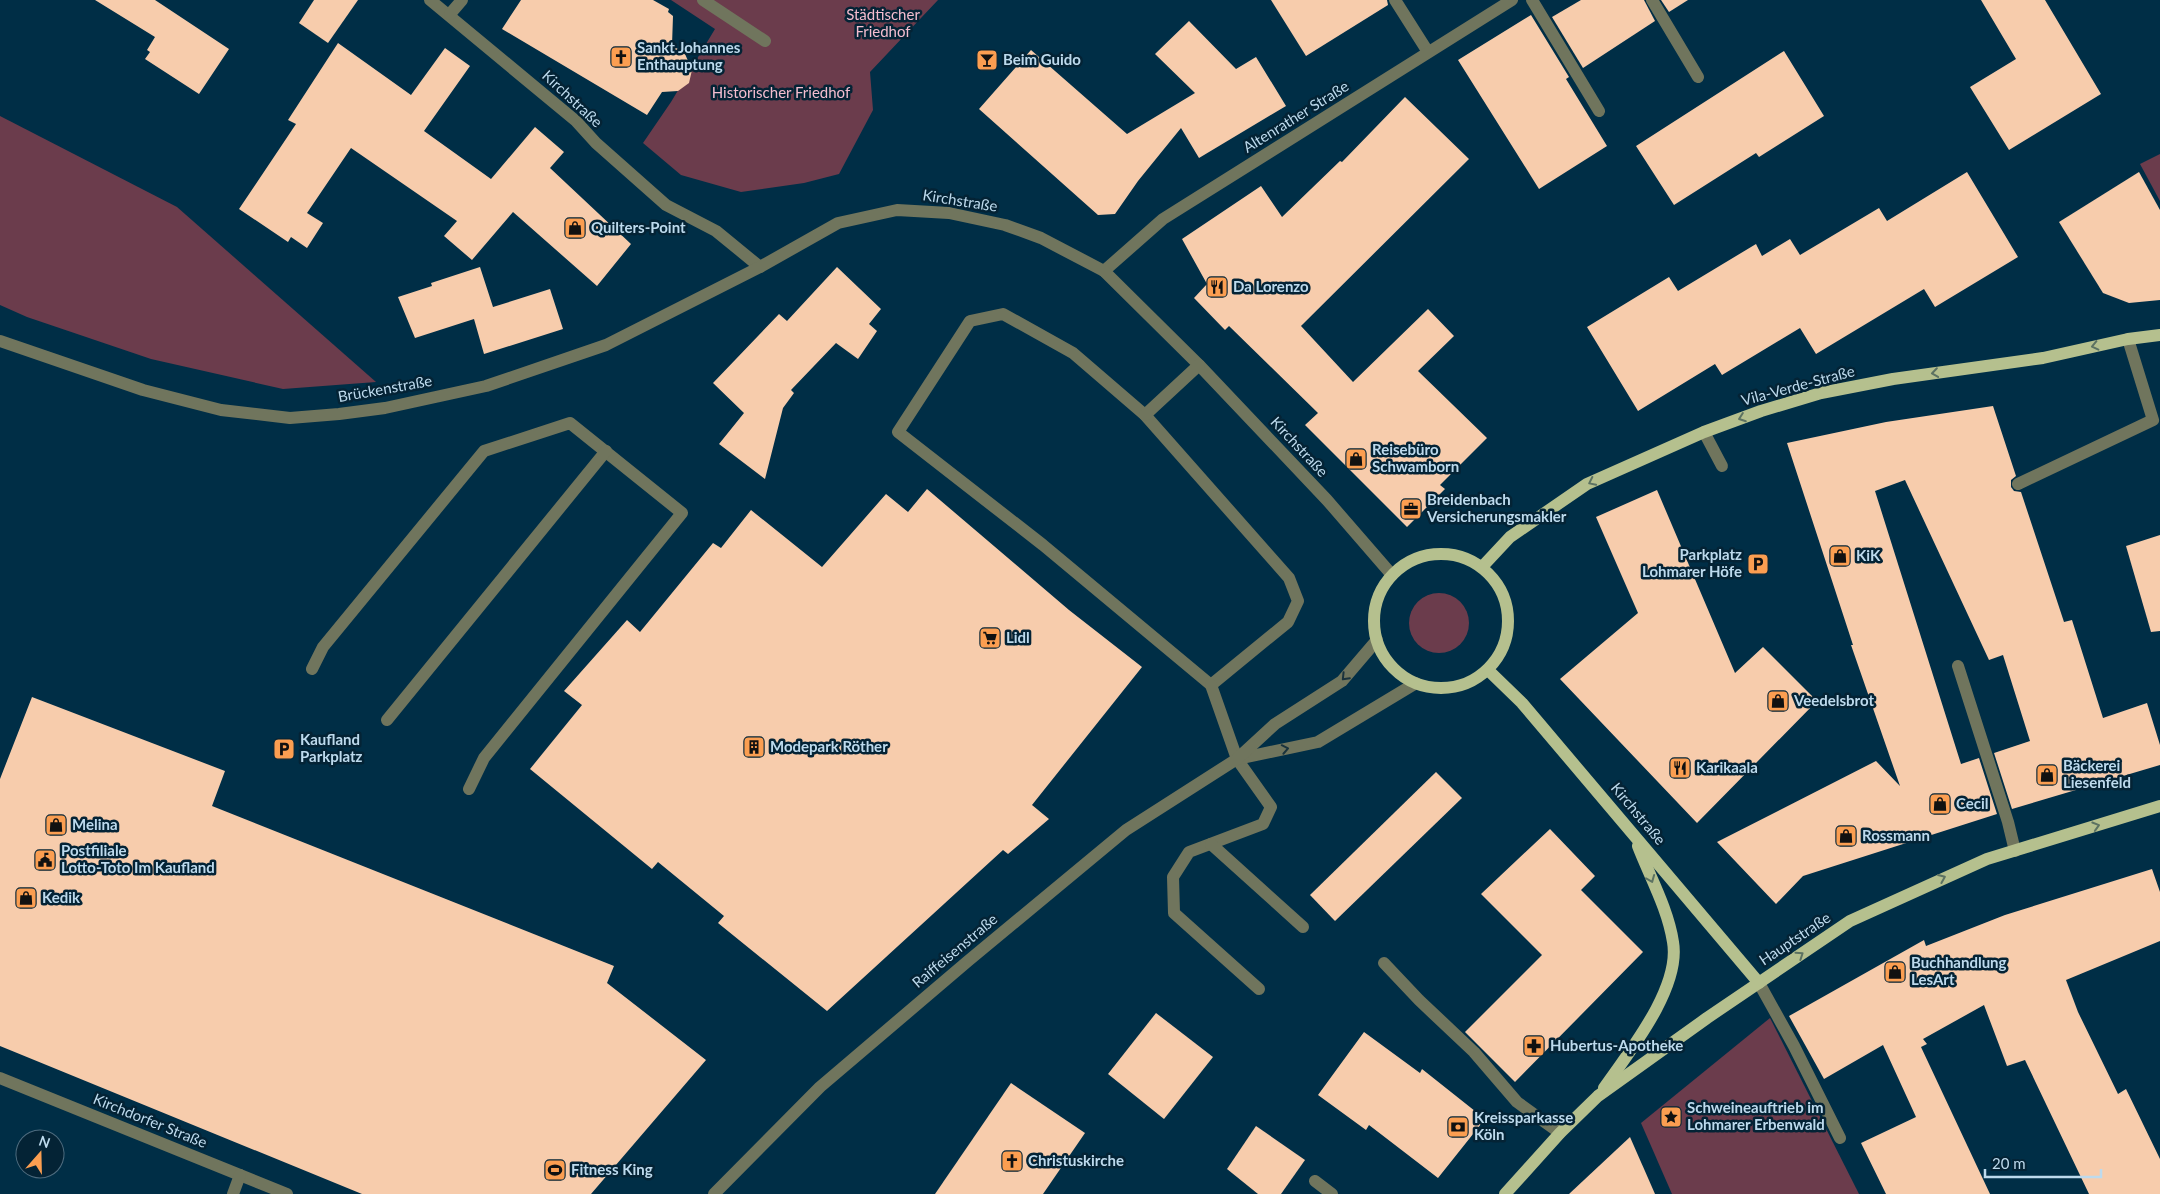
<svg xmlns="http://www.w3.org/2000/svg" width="2160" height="1194" font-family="Lato,sans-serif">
<rect width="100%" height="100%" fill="#002e46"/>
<!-- green -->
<g fill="#6b3c4c">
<polygon points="671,0 938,0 870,72 873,110 839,174 804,183 741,192 681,175 643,143 671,102 715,29"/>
<polygon points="0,116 177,207 376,382 283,389 151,359 27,317 0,305"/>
<polygon points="2160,154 2160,201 2140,164"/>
<circle cx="1439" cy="623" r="30"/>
<polygon points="1770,1018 1859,1194 1672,1194 1641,1123"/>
</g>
<!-- building -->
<g fill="#f7ccac">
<polygon points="95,0 155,0 229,49 199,94 145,59 150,52 147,50 155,37"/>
<polygon points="314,0 358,0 328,43 299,23"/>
<polygon points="521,0 653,0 669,9 668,12 673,16 672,45 685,54 692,70 689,83 678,91 662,92 647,115 502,29"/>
<polygon points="1271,0 1387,0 1388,5 1306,56"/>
<polygon points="1581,0 1644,0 1655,21 1583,68 1552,17"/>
<polygon points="1661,0 1688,0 1669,12"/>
<polygon points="1981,0 2045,0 2101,94 2009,150 1970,87 2016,59"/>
<polygon points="1531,15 1569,77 1566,79 1607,146 1539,189 1458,60"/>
<polygon points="1189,21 1236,69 1256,57 1286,106 1199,158 1181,128 1138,181 1115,214 1098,215 979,109 1031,50 1127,134 1195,93 1155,54"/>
<polygon points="338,43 411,95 445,48 470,66 424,131 491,179 535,127 564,152 550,168 631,244 597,286 513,212 472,260 444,236 457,221 351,148 307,213 323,223 307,248 291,237 288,242 239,209 296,124 288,120"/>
<polygon points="1784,51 1824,116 1759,157 1756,153 1674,205 1636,146"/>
<polygon points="1405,97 1469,159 1301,326 1353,382 1428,309 1454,336 1418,371 1487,438 1440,485 1445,489 1407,527 1305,425 1318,413 1229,326 1225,330 1194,298 1207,284 1182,239 1261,186 1282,217 1340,161 1342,162"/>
<polygon points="1967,172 2018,257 1935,307 1924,289 1816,354 1800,328 1722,375 1715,364 1638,411 1587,327 1669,277 1678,291 1756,244 1762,256 1790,239 1800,255 1879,208 1887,221"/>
<polygon points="2139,172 2160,210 2160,300 2129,303 2103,293 2059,222"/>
<polygon points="480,267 493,307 550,289 563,329 484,354 474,319 415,338 398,297 432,286 431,283"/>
<polygon points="837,267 881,309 869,324 877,331 858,359 836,343 791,390 794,393 783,408 765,479 719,444 744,413 713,383 779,314 787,321"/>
<polygon points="1993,406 2016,476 2011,480 2011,487 2014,491 2021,492 2064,622 2072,620 2103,718 2147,703 2160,745 2160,765 2012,809 1994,753 2030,741 2003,655 1989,660 1905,480 1875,491 1961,764 1979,758 1997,814 1803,876 1776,904 1717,842 1876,761 1900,786 1851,645 1853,645 1787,443 1886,422"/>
<polygon points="927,489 1069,610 1142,667 1032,805 1049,819 1008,854 1003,850 827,1011 718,923 724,916 658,862 652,869 530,769 582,705 564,691 627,620 640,632 713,543 721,548 751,510 822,567 886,494 908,512"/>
<polygon points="1657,490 1735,673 1763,647 1817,701 1697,823 1560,679 1638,613 1596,517"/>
<polygon points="2160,535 2160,631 2151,632 2126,546"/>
<polygon points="32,697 225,771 212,806 614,966 607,983 706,1060 591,1194 362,1194 0,1046 0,779"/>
<polygon points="1436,772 1462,798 1335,921 1310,895"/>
<polygon points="1550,829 1595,876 1581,890 1643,952 1515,1082 1465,1032 1542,955 1481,894"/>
<polygon points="2152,869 2160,892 2160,941 2066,980 2078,1012 2118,1094 2126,1089 2160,1159 2160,1194 2089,1194 2025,1060 2007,1066 1984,1005 1923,1039 1927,1044 1921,1047 1990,1194 1886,1194 1861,1143 1916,1117 1883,1045 1824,1079 1789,1016 1924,940 1926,946 2005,915"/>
<polygon points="1156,1013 1213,1057 1164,1119 1108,1074"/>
<polygon points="1364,1032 1420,1073 1422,1069 1485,1119 1438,1178 1369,1125 1366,1130 1318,1095"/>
<polygon points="1011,1083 1085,1133 1043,1194 935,1194"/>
<polygon points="1256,1126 1305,1160 1281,1194 1258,1194 1227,1169"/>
<polygon points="1630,1137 1655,1194 1569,1194"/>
</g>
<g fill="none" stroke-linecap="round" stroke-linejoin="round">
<!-- minor -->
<g stroke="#70755d" stroke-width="12">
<polyline points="430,0 576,121 596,143 666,205 716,231 760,267"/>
<polyline points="703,0 765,41"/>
<polyline points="1395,0 1428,52"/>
<polyline points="1532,0 1599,111"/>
<polyline points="1652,0 1698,77"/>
<polyline points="450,14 462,0"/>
<polyline points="1104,271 1163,219 1512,0"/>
<polygon points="1003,314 1073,353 1145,415 1289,578 1298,601 1288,622 1211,685 1043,545 898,432 970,321"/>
<polyline points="0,341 143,390 221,410 290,418 339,414 385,408 486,386 606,345 760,267 838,223 897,210 949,213 1005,225 1041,238 1104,271 1199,365 1327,500 1392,575"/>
<polyline points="1145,415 1199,365"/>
<polyline points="1704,432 1722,466"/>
<polyline points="2018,484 2153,420 2128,339"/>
<polyline points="1958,666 2008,822 2015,851"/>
<polyline points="312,669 323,647 484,451 570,423 682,513 484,758 469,789"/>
<polyline points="1211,685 1237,759 1271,807 1263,824 1189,852 1173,877 1174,913 1259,989"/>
<polyline points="387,720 606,451"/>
<polyline points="1237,759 1318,742 1416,683"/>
<polyline points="1211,844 1303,927"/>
<polyline points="1384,963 1419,1000 1474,1052 1517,1102 1560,1133"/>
<polyline points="1759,983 1794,1046 1840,1138"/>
<polyline points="0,1078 287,1194"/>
<polyline points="1315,1181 1332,1194"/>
<polyline points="233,1194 240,1175"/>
<polyline points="714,1194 820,1087 968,961 1126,830 1237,759 1275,724 1342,681 1377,640"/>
</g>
<!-- major -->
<g stroke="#b5c08e" stroke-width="12">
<circle cx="1441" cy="621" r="67"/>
<polyline points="1482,567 1510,537 1587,484 1704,432 1761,411 1821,393 1893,379 2043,358 2128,339 2160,335"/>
<polyline points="1488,670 1522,703 1759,983"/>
<path d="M 1604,1088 C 1629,1052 1681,988 1673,942 C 1668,909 1650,877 1638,846"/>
<polyline points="1505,1194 1560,1133 1598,1096 1707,1018 1850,921 1987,859 2160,806"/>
</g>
</g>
<!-- one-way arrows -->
<defs><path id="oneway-chevron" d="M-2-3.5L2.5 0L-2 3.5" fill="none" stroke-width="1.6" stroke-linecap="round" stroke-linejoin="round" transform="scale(1.25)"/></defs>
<g stroke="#5c7262">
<use href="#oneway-chevron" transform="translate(2095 346) rotate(167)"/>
<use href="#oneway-chevron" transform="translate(1935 373) rotate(172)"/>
<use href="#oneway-chevron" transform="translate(1742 418) rotate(160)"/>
<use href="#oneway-chevron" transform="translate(1592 482) rotate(154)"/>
<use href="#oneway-chevron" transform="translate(2096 826) rotate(-17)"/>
<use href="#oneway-chevron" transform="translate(1942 878) rotate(-23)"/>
<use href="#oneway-chevron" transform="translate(1651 879) rotate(68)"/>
<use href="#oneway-chevron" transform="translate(1800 955) rotate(-34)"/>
</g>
<g stroke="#1a333d">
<use href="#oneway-chevron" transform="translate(1345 677) rotate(134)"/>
<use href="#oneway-chevron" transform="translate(1285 749) rotate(-11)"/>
</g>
<!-- icons -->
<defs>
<g id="church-square" transform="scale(1.125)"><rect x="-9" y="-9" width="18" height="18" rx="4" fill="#fb9e51" stroke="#042335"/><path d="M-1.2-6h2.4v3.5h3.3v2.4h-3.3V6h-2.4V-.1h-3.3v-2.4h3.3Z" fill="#111"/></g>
<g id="bar-square" transform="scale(1.125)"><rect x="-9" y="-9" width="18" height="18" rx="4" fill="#fb9e51" stroke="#042335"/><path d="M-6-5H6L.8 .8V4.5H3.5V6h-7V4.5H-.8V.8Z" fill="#111"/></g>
<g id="shop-square" transform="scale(1.125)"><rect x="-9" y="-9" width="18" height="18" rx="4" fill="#fb9e51" stroke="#042335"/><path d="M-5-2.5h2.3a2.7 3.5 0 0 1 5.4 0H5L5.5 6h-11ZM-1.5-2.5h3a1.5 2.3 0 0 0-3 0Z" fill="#111"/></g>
<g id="restaurant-square" transform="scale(1.125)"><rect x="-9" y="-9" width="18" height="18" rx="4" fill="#fb9e51" stroke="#042335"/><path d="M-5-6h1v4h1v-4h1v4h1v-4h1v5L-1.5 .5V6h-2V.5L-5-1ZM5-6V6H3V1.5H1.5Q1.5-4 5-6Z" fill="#111"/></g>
<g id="office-square" transform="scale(1.125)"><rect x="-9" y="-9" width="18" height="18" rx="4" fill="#fb9e51" stroke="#042335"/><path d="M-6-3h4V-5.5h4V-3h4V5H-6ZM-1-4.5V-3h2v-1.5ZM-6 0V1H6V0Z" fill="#111"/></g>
<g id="parking-square" transform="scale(1.125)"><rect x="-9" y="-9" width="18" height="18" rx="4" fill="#fb9e51" stroke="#042335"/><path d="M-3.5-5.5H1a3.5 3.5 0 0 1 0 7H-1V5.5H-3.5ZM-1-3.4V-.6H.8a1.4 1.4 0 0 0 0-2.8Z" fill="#111"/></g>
<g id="supermarket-square" transform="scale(1.125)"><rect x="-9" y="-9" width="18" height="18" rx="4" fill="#fb9e51" stroke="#042335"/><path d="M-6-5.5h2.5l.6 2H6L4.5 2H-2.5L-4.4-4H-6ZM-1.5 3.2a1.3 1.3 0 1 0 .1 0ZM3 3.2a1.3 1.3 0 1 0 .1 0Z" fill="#111"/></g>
<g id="building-square" transform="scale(1.125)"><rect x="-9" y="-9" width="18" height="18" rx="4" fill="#fb9e51" stroke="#042335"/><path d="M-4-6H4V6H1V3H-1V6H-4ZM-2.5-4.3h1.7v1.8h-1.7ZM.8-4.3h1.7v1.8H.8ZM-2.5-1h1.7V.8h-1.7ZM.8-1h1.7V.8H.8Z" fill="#111"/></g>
<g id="civic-square" transform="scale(1.125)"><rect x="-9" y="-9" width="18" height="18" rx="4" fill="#fb9e51" stroke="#042335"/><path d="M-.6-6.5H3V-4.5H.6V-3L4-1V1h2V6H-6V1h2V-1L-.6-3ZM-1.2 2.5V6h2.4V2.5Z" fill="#111"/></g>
<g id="pharmacy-square" transform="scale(1.125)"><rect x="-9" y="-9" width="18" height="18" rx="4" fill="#fb9e51" stroke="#042335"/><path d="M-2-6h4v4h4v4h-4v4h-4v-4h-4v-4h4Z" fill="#111"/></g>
<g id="sight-square" transform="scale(1.125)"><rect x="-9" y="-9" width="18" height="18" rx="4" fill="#fb9e51" stroke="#042335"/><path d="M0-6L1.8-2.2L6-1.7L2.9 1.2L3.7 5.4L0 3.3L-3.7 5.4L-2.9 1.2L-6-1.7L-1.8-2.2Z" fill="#111"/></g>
<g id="bank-square" transform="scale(1.125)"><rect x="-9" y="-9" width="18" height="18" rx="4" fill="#fb9e51" stroke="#042335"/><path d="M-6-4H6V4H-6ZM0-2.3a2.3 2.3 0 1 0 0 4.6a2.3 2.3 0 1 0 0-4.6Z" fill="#111"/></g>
<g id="stadium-square" transform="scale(1.125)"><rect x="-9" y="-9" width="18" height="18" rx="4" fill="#fb9e51" stroke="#042335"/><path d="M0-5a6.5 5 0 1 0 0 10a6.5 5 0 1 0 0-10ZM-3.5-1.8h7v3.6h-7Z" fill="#111"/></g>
</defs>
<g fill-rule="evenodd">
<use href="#church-square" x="621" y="57"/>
<use href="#bar-square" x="987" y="60"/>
<use href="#shop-square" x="575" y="228"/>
<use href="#restaurant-square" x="1217" y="287"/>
<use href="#shop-square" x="1356" y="459"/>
<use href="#office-square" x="1411" y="509"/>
<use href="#shop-square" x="1840" y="556"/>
<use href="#parking-square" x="1758" y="564"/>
<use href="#supermarket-square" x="990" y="638"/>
<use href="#shop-square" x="1778" y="701"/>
<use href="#building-square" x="754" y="747"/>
<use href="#parking-square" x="284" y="749"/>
<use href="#restaurant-square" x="1680" y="768"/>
<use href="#shop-square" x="2047" y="775"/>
<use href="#shop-square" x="1940" y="804"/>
<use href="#shop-square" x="56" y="825"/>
<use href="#shop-square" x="1846" y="836"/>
<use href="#civic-square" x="45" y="860"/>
<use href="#shop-square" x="26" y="898"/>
<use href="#shop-square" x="1895" y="972"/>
<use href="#pharmacy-square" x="1534" y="1046"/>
<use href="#sight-square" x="1671" y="1117"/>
<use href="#bank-square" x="1458" y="1127"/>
<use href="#church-square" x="1012" y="1161"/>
<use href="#stadium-square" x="555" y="1170"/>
</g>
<g text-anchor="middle" stroke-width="5" stroke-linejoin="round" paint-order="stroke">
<!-- park labels -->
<g font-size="15" fill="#f4bdcf" stroke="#042335">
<text x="883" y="20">Städtischer<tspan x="883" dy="17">Friedhof</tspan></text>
<text x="781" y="98">Historischer Friedhof</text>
</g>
<!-- poi labels -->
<g font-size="15" font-weight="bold" fill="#bddaed" stroke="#042335" text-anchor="start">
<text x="637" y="53">Sankt Johannes<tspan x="637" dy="17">Enthauptung</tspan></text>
<text x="1003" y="65">Beim Guido</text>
<text x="591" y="233">Quilters-Point</text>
<text x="1233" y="292">Da Lorenzo</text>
<text x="1372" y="455">Reisebüro<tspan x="1372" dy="17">Schwamborn</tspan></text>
<text x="1427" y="505">Breidenbach<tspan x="1427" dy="17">Versicherungsmakler</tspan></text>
<text x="1742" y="560" text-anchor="end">Parkplatz<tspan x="1742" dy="17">Lohmarer Höfe</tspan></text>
<text x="1856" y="561">KiK</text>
<text x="1006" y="643">Lidl</text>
<text x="1794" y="706">Veedelsbrot</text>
<text x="300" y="745">Kaufland<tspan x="300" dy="17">Parkplatz</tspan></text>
<text x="770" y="752">Modepark Röther</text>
<text x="2063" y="771">Bäckerei<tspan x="2063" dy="17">Liesenfeld</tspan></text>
<text x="1696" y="773">Karikaala</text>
<text x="1956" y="809">Cecil</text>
<text x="72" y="830">Melina</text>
<text x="1862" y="841">Rossmann</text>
<text x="61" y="856">Postfiliale<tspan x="61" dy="17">Lotto-Toto Im Kaufland</tspan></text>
<text x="42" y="903">Kedik</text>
<text x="1911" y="968">Buchhandlung<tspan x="1911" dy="17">LesArt</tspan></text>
<text x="1550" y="1051">Hubertus-Apotheke</text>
<text x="1687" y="1113">Schweineauftrieb im<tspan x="1687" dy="17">Lohmarer Erbenwald</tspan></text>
<text x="1474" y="1123">Kreissparkasse<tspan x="1474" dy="17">Köln</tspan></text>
<text x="1028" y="1166">Christuskirche</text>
<text x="571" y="1175">Fitness King</text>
</g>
<!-- street labels -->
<g font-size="15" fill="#bddaed" stroke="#042335">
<text transform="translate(572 99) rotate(43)" y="5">Kirchstraße</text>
<text transform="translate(1296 117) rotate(-32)" y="5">Altenrather Straße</text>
<text transform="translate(960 201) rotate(9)" y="5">Kirchstraße</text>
<text transform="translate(1798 386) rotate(-15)" y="5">Vila-Verde-Straße</text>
<text transform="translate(385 389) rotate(-10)" y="5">Brückenstraße</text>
<text transform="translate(1299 447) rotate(47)" y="5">Kirchstraße</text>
<text transform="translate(1638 814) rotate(50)" y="5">Kirchstraße</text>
<text transform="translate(1795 939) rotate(-34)" y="5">Hauptstraße</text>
<text transform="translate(955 951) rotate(-40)" y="5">Raiffeisenstraße</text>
<text transform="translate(150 1121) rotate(22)" y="5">Kirchdorfer Straße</text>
</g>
</g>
<!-- north arrow -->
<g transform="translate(40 1154) rotate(20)"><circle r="24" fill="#042335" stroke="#4e6c7f"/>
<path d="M0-4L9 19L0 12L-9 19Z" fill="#fb9e51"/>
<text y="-8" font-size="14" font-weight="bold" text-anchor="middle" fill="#bddaed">N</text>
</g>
<!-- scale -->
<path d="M1985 1169v8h116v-8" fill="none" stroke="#bddaed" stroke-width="2.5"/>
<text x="1992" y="1169" font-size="15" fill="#bddaed" stroke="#042335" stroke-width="4" paint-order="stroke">20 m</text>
</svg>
